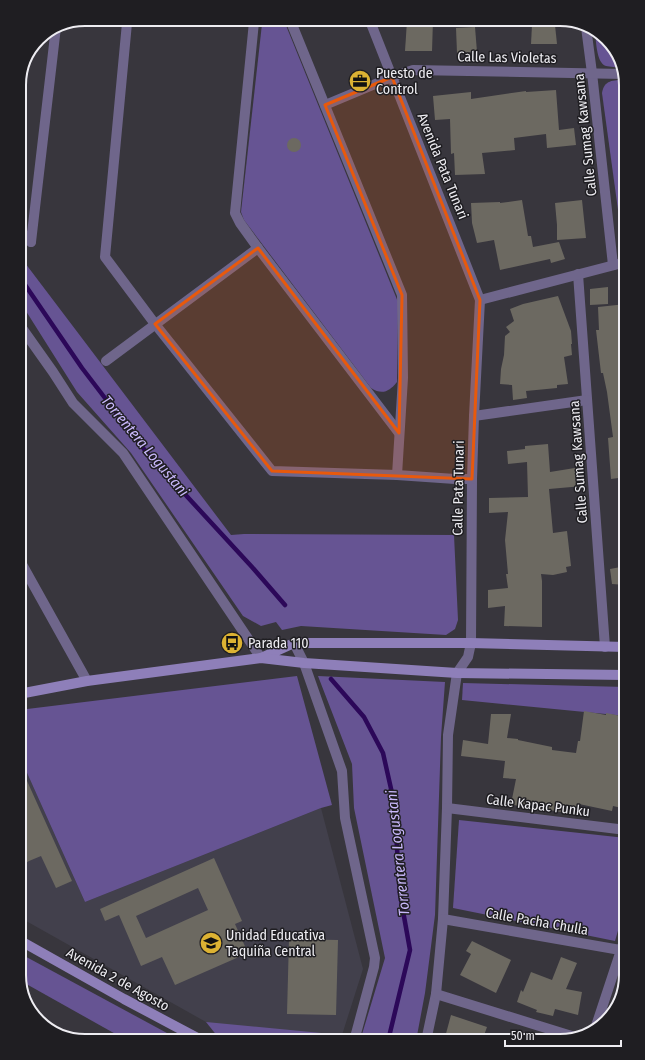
<svg xmlns="http://www.w3.org/2000/svg" width="645" height="1060" font-family="'Fira Sans Condensed',sans-serif">
<rect width="100%" height="100%" fill="#38363d"/>
<!-- built -->
<polygon fill="#42404c" points="19,755 85,902 321,808 363,969 342,1035 219,1026 206,1022 19,917"/>
<!-- green -->
<g fill="#665493">
<path d="M 263,22 L 284,22 L 285,23 L 398,302 L 397,382 C 389,392 382,395 371,388 L 244,220 L 241,212 L 262,24 Z"/>
<path d="M 595,30 L 597,30 L 619,56 L 622,68 C 617,67 610,67 606,66 C 596,63 596,39 595,30 Z"/>
<path d="M 625,80 L 626,85 L 626,246 L 623,243 L 622,239 L 602,93 C 604,80 613,80 625,80 Z"/>
<polygon points="19,255 231,535 244,534 454,535 458,620 455,629 446,635 301,626 282,630 276,622 261,626 243,616 131,453 77,392 19,300"/>
<polygon points="297,676 332,805 321,808 85,902 19,755 19,710"/>
<polygon points="318,676 445,682 441,737 435,915 425,993 416,1041 360,1041 385,958 354,808 352,764"/>
<polygon points="463,683 626,687 626,716 462,700"/>
<polygon points="459,820 626,838 626,903 615,941 453,908"/>
<polygon points="19,953 178,1039 169,1041 128,1041 21,981 19,975"/>
<polygon points="206,1022 342,1035 340,1041 224,1041 218,1037"/>
</g>
<g fill="none" stroke-linecap="round" stroke-linejoin="round">
<!-- stream -->
<g stroke="#2c0859" stroke-width="4.5">
<polyline points="19,276 82,368 147,453 252,567 285,605"/>
<polyline points="331,679 364,717 383,753 394,802 400,894 410,950 388,1041"/>
</g>
</g>
<!-- building -->
<g fill="#6c6961" fill-rule="evenodd">
<polygon points="433,20 432,51 405,51 407,21"/>
<polygon points="532,25 555,25 557,44 531,44"/>
<polygon points="475,27 477,52 457,53 456,28"/>
<polygon points="556,90 559,130 574,128 576,145 547,148 546,134 514,138 515,150 482,153 485,174 455,175 454,153 451,154 450,119 435,120 433,96 471,92 471,99 526,91 526,92"/>
<circle cx="294" cy="145" r="7"/>
<polygon points="522,200 528,236 531,236 533,247 559,242 565,259 551,263 550,259 500,270 494,240 477,243 472,223 471,203 500,202 500,203"/>
<polygon points="582,200 586,238 557,240 557,225 555,203"/>
<polygon points="608,287 608,304 590,305 590,289"/>
<polygon points="558,296 571,331 572,344 571,344 572,355 564,357 568,384 557,385 557,388 526,391 527,398 513,400 512,385 500,384 501,369 504,355 505,336 510,332 506,327 514,321 510,309 523,304"/>
<polygon points="626,304 626,477 611,479 608,438 613,437 607,392 603,373 601,373 596,330 599,330 598,307"/>
<polygon points="548,444 550,472 581,467 583,486 549,489 553,533 567,531 571,566 566,567 567,572 553,575 541,574 542,581 542,627 504,626 505,606 488,608 488,590 508,588 506,574 508,574 505,540 508,512 489,513 489,498 528,497 527,462 508,464 507,451 525,449 525,446"/>
<polygon points="626,566 626,585 612,584 610,569"/>
<polygon points="584,711 606,715 606,713 626,717 626,809 613,806 612,811 579,804 578,815 544,809 544,811 532,810 511,804 516,779 503,778 505,761 461,756 463,740 488,744 491,714 511,714 507,738 518,739 518,740 552,747 552,750 576,753 578,741 580,741"/>
<polygon points="19,763 72,881 56,888 41,856 29,861 19,867"/>
<path d="M 214,858 L 242,921 L 235,924 L 248,953 L 175,985 L 162,957 L 141,966 L 119,915 L 105,921 L 100,909 ZM 198,888 L 208,910 L 146,938 L 136,916 Z"/>
<polygon points="289,939 338,940 336,1015 287,1014"/>
<polygon points="472,941 511,960 496,993 460,975 471,954 466,951"/>
<polygon points="561,957 577,963 566,989 582,992 578,1015 555,1009 553,1016 536,1012 537,1010 517,1002 521,990 523,992 531,972 552,980"/>
<polygon points="451,1015 487,1027 482,1041 444,1041"/>
</g>
<g fill="none" stroke-linecap="round" stroke-linejoin="round">
<!-- street -->
<g stroke="#6f668b" stroke-width="10">
<polyline points="370,21 480,300 474,416 472,479 471,643 468,657 457,673 448,735 447,808 443,919 436,994 426,1041"/>
<polyline points="254,22 235,213 240,223 258,248 399,433"/>
<polyline points="291,22 402,295 403,378 397,475"/>
<polyline points="127,23 105,257 155,324 272,471 397,475 455,479 472,479"/>
<polyline points="586,27 592,73 613,265"/>
<polyline points="325,105 392,77 413,70 623,74"/>
<polyline points="19,229 31,242"/>
<polyline points="31,242 56,27"/>
<polyline points="578,274 605,647"/>
<polyline points="480,300 626,262"/>
<polyline points="19,324 53,372 73,403 123,453 261,658"/>
<polyline points="106,361 258,248"/>
<polyline points="474,416 587,400"/>
<polyline points="19,559 87,681"/>
<polyline points="294,643 304,663 342,771 345,818 375,958 374,967 354,1041"/>
<polyline points="447,808 626,830"/>
<polyline points="443,919 626,951"/>
<polyline points="436,994 575,1037"/>
<polyline points="595,1029 626,935"/>
</g>
<!-- secondary -->
<g stroke="#8e7fb9" stroke-width="10">
<polyline points="261,658 294,643 471,643 626,647"/>
<polyline points="19,694 87,681 261,658 304,663 457,673 626,675"/>
<polyline points="19,940 124,999 203,1041"/>
</g>
</g>
<!-- marked area -->
<path fill="#e8590c" fill-opacity="0.2" stroke="#e8590c" stroke-width="3" stroke-linejoin="round" d="M 392,77 L 480,300 L 472,479 L 272,471 L 155,324 L 258,248 L 399,433 L 402,295 L 325,105 Z"/>
<!-- icons -->
<defs>
<g id="office-disc" transform="scale(1.15)"><circle r="9.5" fill="#dcb233" stroke="#1f1e22"/><path d="M-6-3h4V-5.5h4V-3h4V5H-6ZM-1-4.5V-3h2v-1.5ZM-6 0V1H6V0Z" fill="#111"/></g>
<g id="bus-disc" transform="scale(1.15)"><circle r="9.5" fill="#dcb233" stroke="#1f1e22"/><path d="M-5-6H5V4H4V6H2V4H-2V6H-4V4H-5ZM-3.5-4V0h7V-4ZM-3.5 1.2v1.5H-2V1.2ZM2 1.2v1.5H3.5V1.2Z" fill="#111"/></g>
<g id="school-disc" transform="scale(1.15)"><circle r="9.5" fill="#dcb233" stroke="#1f1e22"/><path d="M0-5L7-2L0 1L-7-2ZM-4 1L0 2.5L4 1V4Q0 6-4 4Z" fill="#111"/></g>
</defs>
<g fill-rule="evenodd">
<use href="#office-disc" x="360" y="81"/>
<use href="#bus-disc" x="232" y="643"/>
<use href="#school-disc" x="211" y="943"/>
</g>
<g text-anchor="middle" stroke-width="3" stroke-linejoin="round" paint-order="stroke">
<!-- street labels -->
<g font-size="14" fill="#eeedf2" stroke="#1f1e22">
<text transform="translate(507 57) rotate(1)" y="5">Calle Las Violetas</text>
<text transform="translate(585 135) rotate(-96)" y="5">Calle Sumag Kawsana</text>
<text transform="translate(443 166) rotate(68)" y="5">Avenida Pata Tunari</text>
<text transform="translate(578 462) rotate(-94)" y="5">Calle Sumag Kawsana</text>
<text transform="translate(458 488) rotate(-89)" y="5">Calle Pata Tunari</text>
<text transform="translate(538 805) rotate(7)" y="5">Calle Kapac Punku</text>
<text transform="translate(537 921) rotate(10)" y="5">Calle Pacha Chulla</text>
<text transform="translate(118 979) rotate(29)" y="5">Avenida 2 de Agosto</text>
</g>
<!-- poi labels -->
<g font-size="14" fill="#eeedf2" stroke="#1f1e22" text-anchor="start">
<text x="376" y="78">Puesto de<tspan x="376" dy="16">Control</tspan></text>
<text x="248" y="648">Parada 110</text>
<text x="226" y="940">Unidad Educativa<tspan x="226" dy="16">Taquiña Central</tspan></text>
</g>
<!-- water labels -->
<g font-size="15" font-style="italic" fill="#c9b8fb" stroke="#1f1e22">
<text transform="translate(145 446) rotate(50)" y="5">Torrentera Logustani</text>
<text transform="translate(398 853) rotate(-96)" y="5">Torrentera Logustani</text>
</g>
</g>
<!-- crop -->
<path d="M0 0H645V1060H0ZM85 26H560A59 59 0 0 1 619 85V975A59 59 0 0 1 560 1034H85A59 59 0 0 1 26 975V85A59 59 0 0 1 85 26Z" fill="#1f1e22" fill-rule="evenodd"/>
<path fill="none" stroke="#eeedf2" stroke-width="2" d="M85 26H560A59 59 0 0 1 619 85V975A59 59 0 0 1 560 1034H85A59 59 0 0 1 26 975V85A59 59 0 0 1 85 26Z"/>
<!-- scale -->
<path d="M505 1040v6h116v-6" fill="none" stroke="#eeedf2" stroke-width="2"/>
<text x="511" y="1040" font-size="12" fill="#eeedf2" stroke="#1f1e22" stroke-width="3" paint-order="stroke">50 m</text>
</svg>
